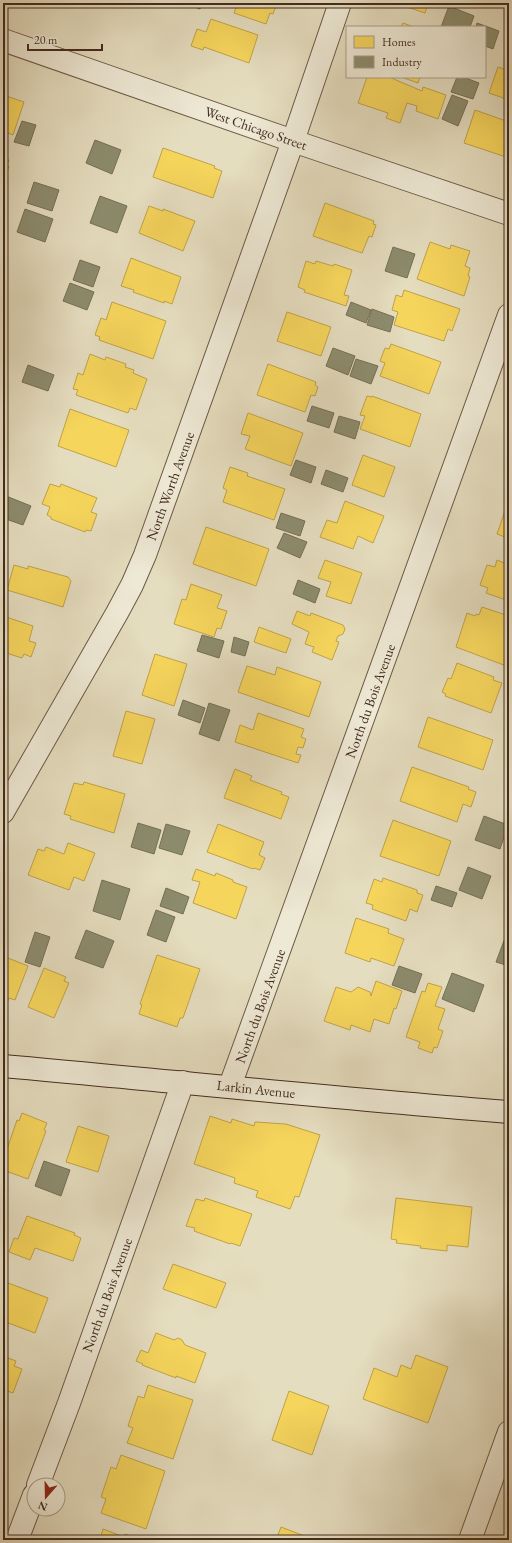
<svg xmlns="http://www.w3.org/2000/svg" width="512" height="1543" font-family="'EB Garamond',serif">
<rect width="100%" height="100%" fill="#e5ddbf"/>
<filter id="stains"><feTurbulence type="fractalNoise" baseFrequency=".005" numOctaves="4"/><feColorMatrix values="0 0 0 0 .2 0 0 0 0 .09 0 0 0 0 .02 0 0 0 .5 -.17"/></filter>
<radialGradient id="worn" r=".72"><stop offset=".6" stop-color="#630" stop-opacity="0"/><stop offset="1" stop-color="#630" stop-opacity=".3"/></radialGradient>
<!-- homes -->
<g fill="#f6d55c" stroke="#c0a249">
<polygon points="238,3 277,3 273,14 270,13 266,24 234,13"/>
<polygon points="395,3 428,3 425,13"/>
<polygon points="211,19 258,35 249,63 204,47 203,50 191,46 197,29 206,32"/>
<polygon points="403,23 414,27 401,27"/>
<polygon points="498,67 509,71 509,100 489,93"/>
<polygon points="367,77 389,77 422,91 423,87 446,95 438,119 416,111 417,106 407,103 400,123 386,118 388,113 358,103"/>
<polygon points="401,77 420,77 418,83"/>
<polygon points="3,95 24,102 13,135 3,131"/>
<polygon points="475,110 509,122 509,158 464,143"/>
<polygon points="163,148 215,166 214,168 222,171 213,198 153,177"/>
<polygon points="3,158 9,160 7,165 9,166 3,183"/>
<polygon points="325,203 374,221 373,224 376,225 372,237 369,236 362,253 313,236"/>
<polygon points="149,206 163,211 163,209 195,221 183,251 139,233"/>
<polygon points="430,242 450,249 451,245 470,251 465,266 470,268 468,276 470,277 464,296 417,279"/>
<polygon points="131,258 181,277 172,304 164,301 164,303 133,292 134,290 121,286"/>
<polygon points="306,261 315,264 316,261 333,266 334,264 352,270 344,295 349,296 346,306 304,292 305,290 298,287"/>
<polygon points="404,290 460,309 452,331 448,329 444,341 394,325 398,312 392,310 396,295 402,297"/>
<polygon points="112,302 166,321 153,359 99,340 100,337 95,335 101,318 106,320"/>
<polygon points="287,312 331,327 321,356 277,341"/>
<polygon points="391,344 441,362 429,394 380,376 385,363 380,361 385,348 389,349"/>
<polygon points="90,354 105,360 106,357 126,364 125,367 134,370 133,373 147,379 136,410 130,408 128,413 76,395 78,390 73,389 78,373 83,375"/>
<polygon points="268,364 316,382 315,385 318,387 315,396 311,395 305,412 257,395"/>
<polygon points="367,396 372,397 372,396 421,414 410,447 360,429 365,416 360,415"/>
<polygon points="70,409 129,430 116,467 58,446"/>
<polygon points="248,413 303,433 291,466 245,449 250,436 241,434"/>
<polygon points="363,455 395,467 384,497 352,485"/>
<polygon points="230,467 248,473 247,476 285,489 274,520 223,502 227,490 223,488"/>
<polygon points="50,484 60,487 61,484 97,498 91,512 97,514 91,531 86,530 85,532 51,519 51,517 47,515 50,507 42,504"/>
<polygon points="345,501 384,516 373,543 358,536 353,549 320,537 327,520 337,523"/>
<polygon points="508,502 509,502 509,541 504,539 505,537 497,534"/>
<polygon points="206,527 269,549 256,586 193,564"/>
<polygon points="325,560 362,573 351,604 326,596 331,582 318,578"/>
<polygon points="497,560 509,565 509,601 486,593 488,588 480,585 487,565 495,567"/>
<polygon points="14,565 28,569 28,566 68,577 71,581 63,607 7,590"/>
<polygon points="191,584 222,595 217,608 227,611 221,629 217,628 214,637 174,624 182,599 186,600"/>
<polygon points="482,607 509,616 509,667 456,647 467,613 475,616 476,614 479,615"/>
<polygon points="297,611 310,616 311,613 343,625 345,629 343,634 338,636 336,641 339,642 332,660 312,652 314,647 305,644 309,632 292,624"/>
<polygon points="3,616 33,626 29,641 36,643 31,657 24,654 22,658 3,652"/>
<polygon points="259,627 291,639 286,653 254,642"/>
<polygon points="155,654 187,664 174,706 142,695"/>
<polygon points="457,663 494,677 493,680 502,683 491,713 445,696 446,694 442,692 448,678 451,679"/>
<polygon points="247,666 275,675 277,667 321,682 309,717 238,692"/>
<polygon points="126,711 155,719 142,764 113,756"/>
<polygon points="258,713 304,729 301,737 306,739 303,748 298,747 296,754 301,755 298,763 235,742 240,725 253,730"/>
<polygon points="428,717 493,740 483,770 418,747"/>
<polygon points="412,767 469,787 468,789 476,792 471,807 463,804 457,822 400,801"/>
<polygon points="235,769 252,776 250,780 282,792 281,794 289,797 281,819 224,798"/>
<polygon points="84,782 125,794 114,833 70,819 71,816 64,814 74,783 83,785"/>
<polygon points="393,820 451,841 439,876 380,856"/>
<polygon points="218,824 264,842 259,855 265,858 260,870 254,868 253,869 207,852"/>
<polygon points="68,843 95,853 84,881 74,877 69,890 28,875 38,849 44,851 46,847 64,854"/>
<polygon points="196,869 215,876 216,873 233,880 233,882 247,887 236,919 193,903 200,882 192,880"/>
<polygon points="383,878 417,890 417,893 423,895 417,912 410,909 406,921 372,909 373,905 366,903 374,879 382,882"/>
<polygon points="356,918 389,929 388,933 404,939 394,966 371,958 370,962 345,953"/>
<polygon points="157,955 200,969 183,1018 180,1018 177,1027 139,1014 142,1005 140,1004"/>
<polygon points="3,956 28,966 15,1000 9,998 5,1008 3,1007"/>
<polygon points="44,968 66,977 64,981 69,983 54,1018 28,1007"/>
<polygon points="376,981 402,991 396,1009 394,1008 389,1024 374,1019 370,1032 351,1025 350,1030 324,1021 336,987 351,992 358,987 370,992 371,996"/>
<polygon points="428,983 442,987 435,1006 445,1009 438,1029 443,1031 437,1048 434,1047 432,1053 418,1048 420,1042 406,1037 422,991 425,992"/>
<polygon points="22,1113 47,1123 44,1130 46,1131 28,1179 3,1170 3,1151 6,1152 17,1120 19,1121"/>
<polygon points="210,1116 231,1123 232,1119 254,1126 255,1122 286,1124 320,1135 299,1197 295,1196 290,1209 256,1197 258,1191 234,1183 235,1178 194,1164"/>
<polygon points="78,1126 109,1136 98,1172 66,1162"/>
<polygon points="205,1198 252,1214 240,1246 231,1243 230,1244 194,1231 195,1228 186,1226 196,1199 204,1201"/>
<polygon points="396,1198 472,1207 468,1247 447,1245 447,1251 420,1248 421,1246 396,1243 397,1240 391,1239"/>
<polygon points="27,1216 75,1233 74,1235 81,1238 73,1261 35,1248 30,1260 9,1252 14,1238 18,1239"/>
<polygon points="173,1264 226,1283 216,1308 163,1289"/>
<polygon points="3,1281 48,1298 35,1333 3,1321"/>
<polygon points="156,1333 174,1340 178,1338 182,1340 185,1345 206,1353 195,1383 176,1376 176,1378 142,1365 143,1364 136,1361 141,1350 148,1353"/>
<polygon points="416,1355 448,1367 428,1423 363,1399 374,1368 397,1377 401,1365 411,1369"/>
<polygon points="3,1356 16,1361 14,1366 22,1369 13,1393 7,1391 5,1396 3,1396"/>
<polygon points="148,1385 193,1400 173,1459 127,1443 133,1428 128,1426 138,1396 144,1398"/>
<polygon points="289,1391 329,1406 312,1455 272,1440"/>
<polygon points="121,1455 165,1471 146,1529 101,1513 106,1499 101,1497 111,1467 116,1469"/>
<polygon points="281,1527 315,1540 276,1540"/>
<polygon points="103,1529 124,1537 125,1534 142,1540 100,1540"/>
</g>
<!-- industry -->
<g fill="#8c8c6e" stroke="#766f56">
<polygon points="184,3 202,3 200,9"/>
<polygon points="449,6 474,16 470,27 441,27"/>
<polygon points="477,23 499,31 493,49 485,46 485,27 476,27"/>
<polygon points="457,77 463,77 479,83 473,99 451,92"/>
<polygon points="452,95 468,101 458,126 442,119"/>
<polygon points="22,121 36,125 29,146 14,142"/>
<polygon points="95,140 121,150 112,174 86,163"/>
<polygon points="34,182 59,190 52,211 27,203"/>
<polygon points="100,196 127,206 117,233 90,223"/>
<polygon points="25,209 53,219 45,242 17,232"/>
<polygon points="393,247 415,254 407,278 385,271"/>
<polygon points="80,260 100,267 93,287 73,280"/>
<polygon points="70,283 94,292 87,310 63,301"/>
<polygon points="351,302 371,310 366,323 346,315"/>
<polygon points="372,309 394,317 390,332 367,325"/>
<polygon points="333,348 355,356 348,375 326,366"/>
<polygon points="356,359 378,366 371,384 350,376"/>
<polygon points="28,365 54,375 48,391 22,382"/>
<polygon points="312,406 334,413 329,428 307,421"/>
<polygon points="339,416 360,422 355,439 334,432"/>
<polygon points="296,460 316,467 311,483 290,475"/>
<polygon points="326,470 348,478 343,492 321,484"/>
<polygon points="6,496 31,506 23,525 3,518 3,503"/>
<polygon points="281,513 305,521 300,536 276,528"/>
<polygon points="284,533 307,542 300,558 277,548"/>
<polygon points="298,580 320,589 315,603 293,594"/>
<polygon points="202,635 224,641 219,658 197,651"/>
<polygon points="234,637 249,642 245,656 231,652"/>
<polygon points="183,700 205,708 200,723 178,715"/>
<polygon points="209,703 230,710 219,741 199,734"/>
<polygon points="509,774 509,789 505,787"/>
<polygon points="484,816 508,825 500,849 475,840"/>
<polygon points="138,823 161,830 154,854 131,847"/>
<polygon points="166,824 190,831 182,855 159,848"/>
<polygon points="468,867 491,876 482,899 459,890"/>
<polygon points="102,880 130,889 120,920 93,911"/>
<polygon points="436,886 457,893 452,907 431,900"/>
<polygon points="166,888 189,897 183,914 160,906"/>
<polygon points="156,910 175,917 166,942 147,935"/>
<polygon points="86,930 114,941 103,968 75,958"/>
<polygon points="35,932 50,937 40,967 25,962"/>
<polygon points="505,938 509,939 509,966 496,962"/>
<polygon points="399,966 422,974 415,993 392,985"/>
<polygon points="452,973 484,985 474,1012 442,999"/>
<polygon points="44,1161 70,1170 61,1196 35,1186"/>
</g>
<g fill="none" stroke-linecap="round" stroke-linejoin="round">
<!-- minor casing -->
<g stroke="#6c5846" stroke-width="24">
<g id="minor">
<polyline points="3,40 293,141 509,214"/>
<polyline points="3,812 117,613 132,585 145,555 293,141 340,3"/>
<polyline points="230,1086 509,315"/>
<polyline points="38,1485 69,1403 183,1082"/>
<polyline points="17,1540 34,1495"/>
<polyline points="470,1540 509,1432"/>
</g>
</g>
<!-- secondary casing -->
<g stroke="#432b1e" stroke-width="24">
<path id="secondary" d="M 3,1066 C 172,1081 340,1099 509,1112"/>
</g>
<!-- minor -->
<use href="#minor" stroke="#eee9d5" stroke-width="22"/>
<!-- secondary -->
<use href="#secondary" stroke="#eee9d5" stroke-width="22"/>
</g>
<g text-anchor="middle" stroke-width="4" stroke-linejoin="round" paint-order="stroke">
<!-- street labels -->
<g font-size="14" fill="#432b1e" stroke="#eee9d5">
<text transform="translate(256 128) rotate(19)" y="5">West Chicago Street</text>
<text transform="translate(170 486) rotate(-70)" y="5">North Worth Avenue</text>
<text transform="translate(370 701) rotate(-70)" y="5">North du Bois Avenue</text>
<text transform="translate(260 1006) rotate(-70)" y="5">North du Bois Avenue</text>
<text transform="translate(256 1089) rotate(6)" y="5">Larkin Avenue</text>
<text transform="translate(107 1295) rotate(-70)" y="5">North du Bois Avenue</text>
</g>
</g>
<!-- margin -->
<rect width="512" height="1543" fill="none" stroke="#e5ddbf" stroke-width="16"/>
<rect x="4" y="4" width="504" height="1535" fill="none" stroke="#432b1e" stroke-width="2"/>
<rect x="8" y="8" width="496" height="1527" fill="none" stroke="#432b1e"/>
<!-- legend -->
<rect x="346" y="26" width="140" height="52" fill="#eee9d5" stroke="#aa9d8c"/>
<rect x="354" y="36" width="20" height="12" fill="#f6d55c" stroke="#aa9d8c"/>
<text x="382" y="46" font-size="12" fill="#432b1e">Homes</text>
<rect x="354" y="56" width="20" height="12" fill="#8c8c6e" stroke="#aa9d8c"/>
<text x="382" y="66" font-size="12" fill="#432b1e">Industry</text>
<!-- north arrow -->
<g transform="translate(46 1497) rotate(200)"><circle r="19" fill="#eee9d5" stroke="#aa9d8c"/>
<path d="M0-3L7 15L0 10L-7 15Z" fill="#8f2418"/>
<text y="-6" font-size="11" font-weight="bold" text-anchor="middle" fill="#432b1e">N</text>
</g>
<!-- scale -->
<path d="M28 44v6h74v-6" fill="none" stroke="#432b1e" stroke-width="2"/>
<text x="34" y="44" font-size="12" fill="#432b1e" stroke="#eee9d5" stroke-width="3" paint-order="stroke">20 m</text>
<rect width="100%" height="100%" filter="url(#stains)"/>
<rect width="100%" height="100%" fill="url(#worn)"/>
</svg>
